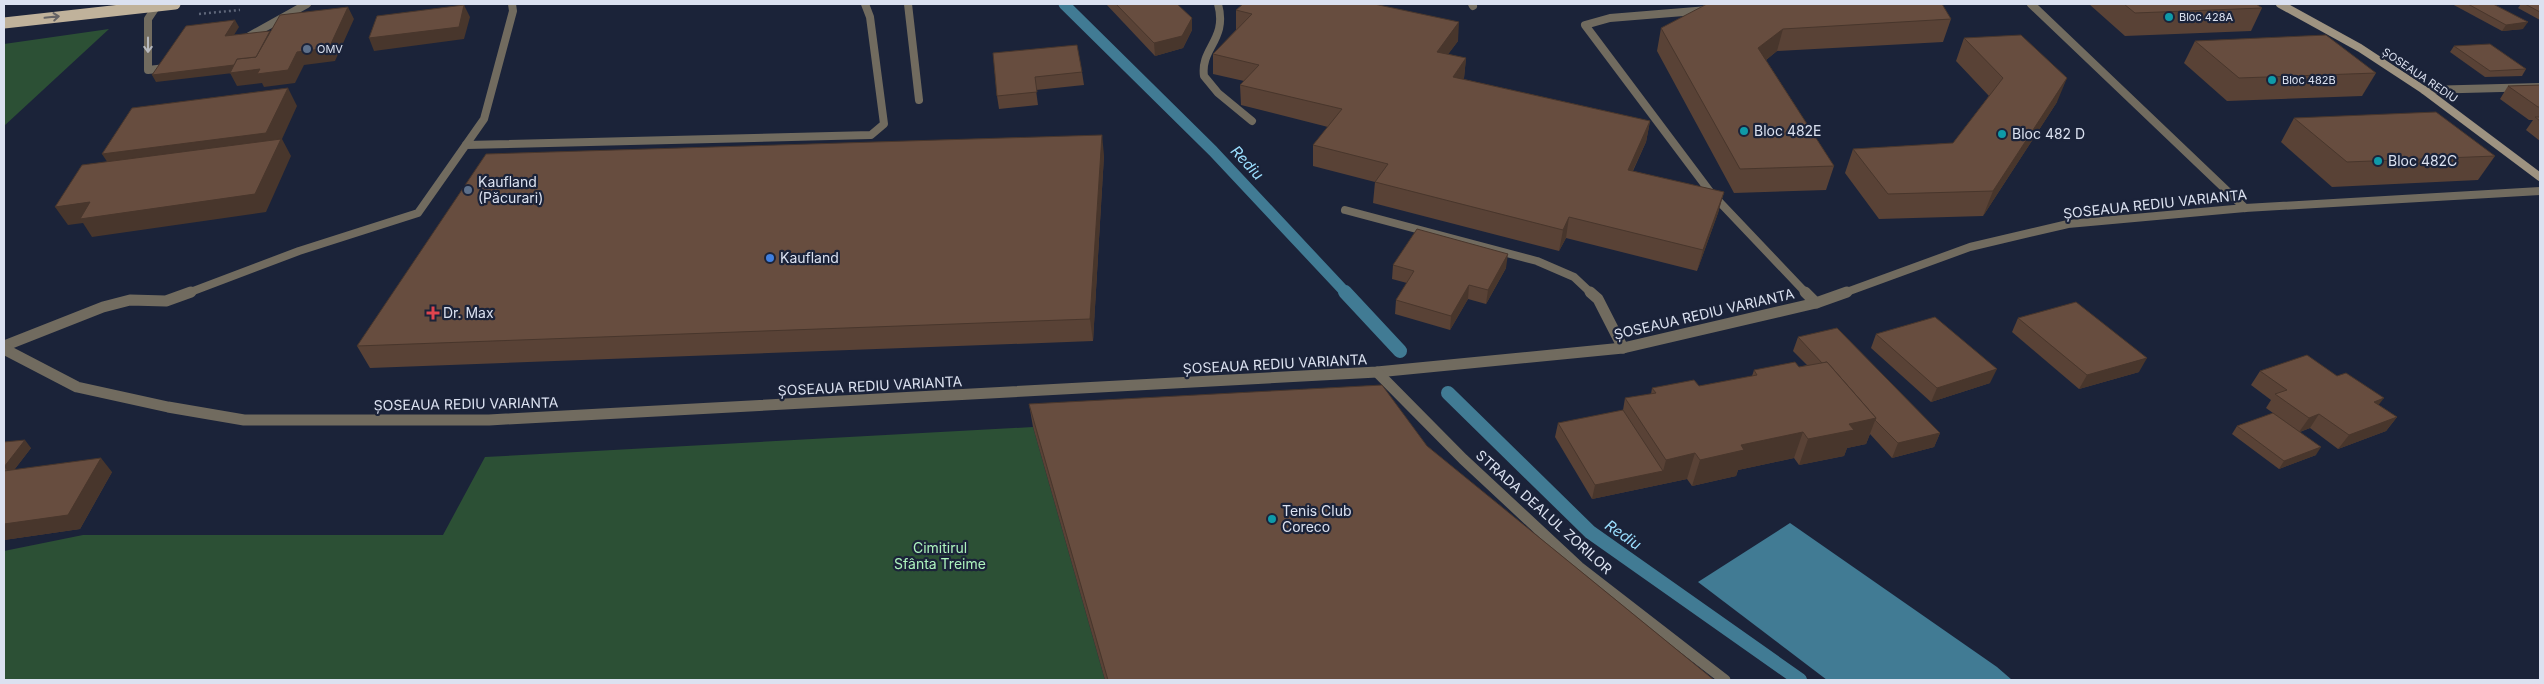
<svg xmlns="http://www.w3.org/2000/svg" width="2544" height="684" font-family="Inter,sans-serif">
<rect width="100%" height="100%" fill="#1b2339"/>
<!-- green -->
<g fill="#2c5035">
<polygon points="109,29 4,126 4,44"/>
<polygon points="1033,427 1105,680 4,680 4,551 83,535 443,535 485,457"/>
</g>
<!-- water -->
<polygon fill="#417b94" points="1790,523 1997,667 2012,680 1827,680 1698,582"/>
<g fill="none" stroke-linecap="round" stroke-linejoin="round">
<!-- stream-far1 -->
<polyline stroke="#417b94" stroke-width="11" points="1064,4 1213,151 1346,293"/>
<!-- stream -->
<g stroke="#417b94" stroke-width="14">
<polyline points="1345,292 1400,351"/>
<polyline points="1448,393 1590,532 1800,680"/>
</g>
<!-- path -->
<polyline stroke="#5e6679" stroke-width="2.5" stroke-dasharray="2 3" stroke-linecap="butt" points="199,14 240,10"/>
<!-- lane-far1 -->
<g stroke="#716b5f" stroke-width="8">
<polyline points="158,4 148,19 148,70 166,68"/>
<polyline points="908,4 919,100"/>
<path d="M 1218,4 C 1228,40 1200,48 1204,76 L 1218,93 L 1252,121"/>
<polyline points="1472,4 1473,6"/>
<polyline points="246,38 307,4"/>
<polyline points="466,145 871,135 884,124 870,17 865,4"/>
<polyline points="1345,210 1537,261 1574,277 1591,293"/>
<polyline points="188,293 299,251 418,213 484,119 513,11 512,4"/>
</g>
<!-- lane -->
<g stroke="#716b5f" stroke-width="11">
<polyline points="1590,292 1598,299 1623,348"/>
<polyline points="4,346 103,307 130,300 166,301 191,292"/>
</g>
<!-- street-far1 -->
<g stroke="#716b5f" stroke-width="8">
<polyline points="2031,4 2245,208"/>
<polyline points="1708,10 1610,18 1585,25 1711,193 1806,293"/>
<polyline points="2424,90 2540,87"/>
<polyline points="1844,293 1970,247 2068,224 2245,208 2540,191"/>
</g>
<!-- street -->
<g stroke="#716b5f" stroke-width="11">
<polyline points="1805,292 1816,303"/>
<polyline points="4,349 77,387 168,407 244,420 489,420 1377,372 1623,348 1816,303 1847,292"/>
<polyline points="1377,372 1463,459 1579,567 1725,680"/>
</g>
<!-- secondary -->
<polyline stroke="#9e9381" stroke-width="8" points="2280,4 2360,48 2424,90 2540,177"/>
<!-- primary -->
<polyline stroke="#c0b29b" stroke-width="11" points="4,23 175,4"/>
</g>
<!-- wall -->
<g fill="#594236">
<polygon points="1106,4 1177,4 1192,30 1183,48 1155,56"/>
<polygon points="2089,4 2256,4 2262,8 2251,31 2125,36"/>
<polygon points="2452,4 2493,4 2523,29 2502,31"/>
<polygon points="2521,4 2540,4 2540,20 2518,8"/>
<polygon points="1236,10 1458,41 1448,54 1466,58 1464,78 1463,79 1650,121 1646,142 1633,171 1724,192 1718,213 1697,271 1566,238 1559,251 1373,203 1375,182 1313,166 1313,145 1328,127 1241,105 1240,85 1244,81 1213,74 1213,54 1236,30"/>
<polygon points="1951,19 1943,42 1777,51 1766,60 1834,166 1826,190 1734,193 1657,51 1661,28"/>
<polygon points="1964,38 2057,102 1983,216 1879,219 1845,173 1853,149 1953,143 1989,96 1956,61"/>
<polygon points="2195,41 2376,73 2362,96 2227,101 2184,63"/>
<polygon points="2454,46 2526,69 2522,76 2485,77 2450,52"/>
<polygon points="993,53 1082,72 1084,85 1036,90 1038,105 999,109 997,96"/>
<polygon points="2540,85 2540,141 2526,130 2533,120 2529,120 2500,99 2508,86"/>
<polygon points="2294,118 2495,156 2478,180 2332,187 2281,142"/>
<polygon points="1104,155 1093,341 370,368 357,346"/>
<polygon points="1393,265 1506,268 1486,304 1468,299 1450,330 1395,314 1396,300 1407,283 1392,279"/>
<polygon points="2018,318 2139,372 2079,389 2012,332"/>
<polygon points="1876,334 1990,383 1931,402 1871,348"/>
<polygon points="1798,337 1940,433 1934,447 1892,458 1870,434 1866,444 1847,448 1844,456 1799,465 1794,458 1738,470 1736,476 1692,486 1687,479 1592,499 1555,437 1558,423 1623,410 1625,398 1651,394 1652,388 1699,386 1752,376 1754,370 1799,367 1807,365 1793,351"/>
<polygon points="2260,371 2379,405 2397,417 2386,431 2338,449 2310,428 2300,432 2316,455 2279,469 2232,434 2237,426 2273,413 2266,408 2271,400 2251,385"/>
<polygon points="1029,404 1427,446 1714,680 1105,680 1033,427"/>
<polygon points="4,442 31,448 14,470 112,472 80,529 4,540"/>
</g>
<!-- shaded-wall -->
<g fill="#48362c">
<polygon points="464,5 470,17 464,39 374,51 369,38"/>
<polygon points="348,7 354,19 335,61 304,65 295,83 264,87 262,83 237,86 230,73 250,71 156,82 152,75 297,52"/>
<polygon points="1192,18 1192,30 1183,48 1155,56 1154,43"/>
<polygon points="235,20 239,27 229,43 225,36"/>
<polygon points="1459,22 1458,41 1435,72 1437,52"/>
<polygon points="2528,22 2523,29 2502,31 2506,25"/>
<polygon points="1783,29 1777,51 1752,71 1758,48"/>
<polygon points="1466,58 1464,78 1451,97 1453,77"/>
<polygon points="2067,78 2057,102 1983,216 1993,191"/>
<polygon points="288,88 297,106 282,139 291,156 266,212 92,237 83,223 68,225 55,207 90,202 114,172 102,154"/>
<polygon points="1650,121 1646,142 1623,191 1628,170"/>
<polygon points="1102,135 1104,155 1093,341 1090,319"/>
<polygon points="1724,192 1718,213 1697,271 1703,250"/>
<polygon points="1569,217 1566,238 1559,251 1563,230"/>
<polygon points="1508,254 1506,268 1486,304 1488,290"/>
<polygon points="1469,285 1468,299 1450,330 1451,316"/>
<polygon points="2147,358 2139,372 2079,389 2087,375"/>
<polygon points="1997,369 1990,383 1931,402 1937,388"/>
<polygon points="2384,398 2373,412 2374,402"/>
<polygon points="2319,414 2310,428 2299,432 2309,418"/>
<polygon points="2397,417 2386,431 2338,449 2349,435"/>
<polygon points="1876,418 1866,444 1847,448 1844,456 1799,465 1808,439 1849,424"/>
<polygon points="1803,432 1794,458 1738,470 1736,476 1692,486 1700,460 1741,445"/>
<polygon points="1940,433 1934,447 1892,458 1898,443"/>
<polygon points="25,440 31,448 11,474 4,467"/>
<polygon points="2321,447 2316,455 2279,469 2284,461"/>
<polygon points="1695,453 1687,479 1592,499 1595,485 1663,471 1666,460"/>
<polygon points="101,458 112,472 80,529 4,540 4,524"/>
</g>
<!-- building -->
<g fill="#674d3f" stroke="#48362c">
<polygon points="1116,4 1177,4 1192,18 1182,36 1154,43"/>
<polygon points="1243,4 1374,4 1459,22 1437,52 1466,58 1453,77 1650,121 1628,170 1724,192 1703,250 1569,217 1563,230 1375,182 1388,164 1313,145 1342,109 1240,85 1259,65 1213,54 1252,14 1236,10"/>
<polygon points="1707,4 1942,4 1951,19 1783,29 1758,48 1834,166 1740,169 1661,28"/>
<polygon points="2124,4 2256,4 2262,8 2135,13"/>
<polygon points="2468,4 2493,4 2528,22 2506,25"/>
<polygon points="2525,4 2540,4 2540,12"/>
<polygon points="464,5 459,27 369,38 377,16"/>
<polygon points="348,7 329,48 297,52 288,70 257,74 260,69 230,73 237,59 256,57 280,15"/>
<polygon points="235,20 225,36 270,31 256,57 237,59 234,65 152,75 186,26"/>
<polygon points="2021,35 2067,78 1993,191 1888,194 1853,149 1953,143 2003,78 1964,38"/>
<polygon points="2326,35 2376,73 2239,78 2195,41"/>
<polygon points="2490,44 2526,69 2490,71 2454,46"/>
<polygon points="1077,45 1082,72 1035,77 1037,92 997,96 993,53"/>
<polygon points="2540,85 2540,107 2538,107 2508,86"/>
<polygon points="288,88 266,133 102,154 132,108"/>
<polygon points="2436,112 2495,156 2347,162 2294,118"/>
<polygon points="2535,117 2540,117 2540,121"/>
<polygon points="1102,135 1090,319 357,346 486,154"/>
<polygon points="281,139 255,194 80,219 90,202 55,207 82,165"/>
<polygon points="1417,229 1508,254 1488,290 1469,285 1451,316 1396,300 1414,271 1393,265"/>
<polygon points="2076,302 2147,358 2087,375 2018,318"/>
<polygon points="1935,317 1997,369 1937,388 1876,334"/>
<polygon points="1837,328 1940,433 1898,443 1875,420 1876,418 1827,362 1822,363 1798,337"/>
<polygon points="2307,355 2337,376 2346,373 2384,398 2374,402 2397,417 2349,435 2319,414 2309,418 2275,394 2287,390 2260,371"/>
<polygon points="1795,362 1799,367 1827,362 1876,418 1849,424 1854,430 1808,439 1803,432 1741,445 1744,450 1700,460 1695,453 1666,460 1625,398 1656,393 1652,388 1694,380 1699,386 1757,375 1754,370"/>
<polygon points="1382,385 1427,446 1714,680 1108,680 1029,404"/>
<polygon points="1623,410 1663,471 1595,485 1558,423"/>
<polygon points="2273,413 2321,447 2284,461 2237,426"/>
<polygon points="25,440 4,467 4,442"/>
<polygon points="101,458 68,515 4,524 4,471"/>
</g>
<!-- one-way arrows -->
<defs><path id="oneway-shaft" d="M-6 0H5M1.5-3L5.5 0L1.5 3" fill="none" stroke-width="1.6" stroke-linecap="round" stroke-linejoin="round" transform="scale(1.25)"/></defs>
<use stroke="#656365" href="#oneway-shaft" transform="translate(52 17) rotate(-6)"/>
<use stroke="#b6b8bd" href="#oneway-shaft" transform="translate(148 45) rotate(90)"/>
<!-- markers -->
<g fill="#0f9aa8" stroke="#1b2339" stroke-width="2">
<circle cx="2169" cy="17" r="5"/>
<circle cx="2272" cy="80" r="5"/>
<circle cx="1744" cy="131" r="5"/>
<circle cx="2002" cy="134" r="5"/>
<circle cx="2378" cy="161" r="5"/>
<circle cx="1272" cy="519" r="5"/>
</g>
<g fill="#5c6f8a" stroke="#1b2339" stroke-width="2">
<circle cx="307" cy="49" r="5"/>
<circle cx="468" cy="190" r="5"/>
</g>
<circle fill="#3f7fe0" stroke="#1b2339" stroke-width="2" cx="770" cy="258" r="5"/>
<path fill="#e0444e" stroke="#1b2339" stroke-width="2" d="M430.5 305.5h5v5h5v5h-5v5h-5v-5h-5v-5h5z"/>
<g text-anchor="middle" stroke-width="4.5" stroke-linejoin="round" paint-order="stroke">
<!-- far-poi labels -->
<g font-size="11" fill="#dbe1f0" stroke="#1b2339" text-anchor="start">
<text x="2179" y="21">Bloc 428A</text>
<text x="317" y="53">OMV</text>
<text x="2282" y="84">Bloc 482B</text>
</g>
<!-- far-street labels -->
<g font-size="11" fill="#dbe1f0" stroke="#1b2339">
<text transform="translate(2420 75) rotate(34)" y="4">ȘOSEAUA REDIU</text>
</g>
<!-- poi labels -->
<g font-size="14" fill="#dbe1f0" stroke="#1b2339" text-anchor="start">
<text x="1754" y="136">Bloc 482E</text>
<text x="2012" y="139">Bloc 482 D</text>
<text x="2388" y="166">Bloc 482C</text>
<text x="478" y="187">Kaufland<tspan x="478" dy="16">(Păcurari)</tspan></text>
<text x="780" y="263">Kaufland</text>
<text x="443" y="318">Dr. Max</text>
<text x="1282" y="516">Tenis Club<tspan x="1282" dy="16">Coreco</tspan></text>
</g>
<!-- street labels -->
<g font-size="14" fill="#dbe1f0" stroke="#1b2339">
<text transform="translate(2155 204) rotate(-6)" y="5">ȘOSEAUA REDIU VARIANTA</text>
<text transform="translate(1704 314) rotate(-13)" y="5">ȘOSEAUA REDIU VARIANTA</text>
<text transform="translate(1275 364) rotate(-3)" y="5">ȘOSEAUA REDIU VARIANTA</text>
<text transform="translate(870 386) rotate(-3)" y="5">ȘOSEAUA REDIU VARIANTA</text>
<text transform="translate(466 404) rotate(-1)" y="5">ȘOSEAUA REDIU VARIANTA</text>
<text transform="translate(1544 512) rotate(42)" y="5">STRADA DEALUL ZORILOR</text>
</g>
<!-- park labels -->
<g font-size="14" fill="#adf3bd" stroke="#1b2339">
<text x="940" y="553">Cimitirul<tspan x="940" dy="16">Sfânta Treime</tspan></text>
</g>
<!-- water labels -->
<g font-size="15" font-style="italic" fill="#9adefe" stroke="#1b2339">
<text transform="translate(1247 163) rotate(47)" y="5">Rediu</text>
<text transform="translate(1623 535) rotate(35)" y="5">Rediu</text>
</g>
</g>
<!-- border -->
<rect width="2544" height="684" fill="none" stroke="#dbe1f0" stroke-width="10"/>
</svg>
